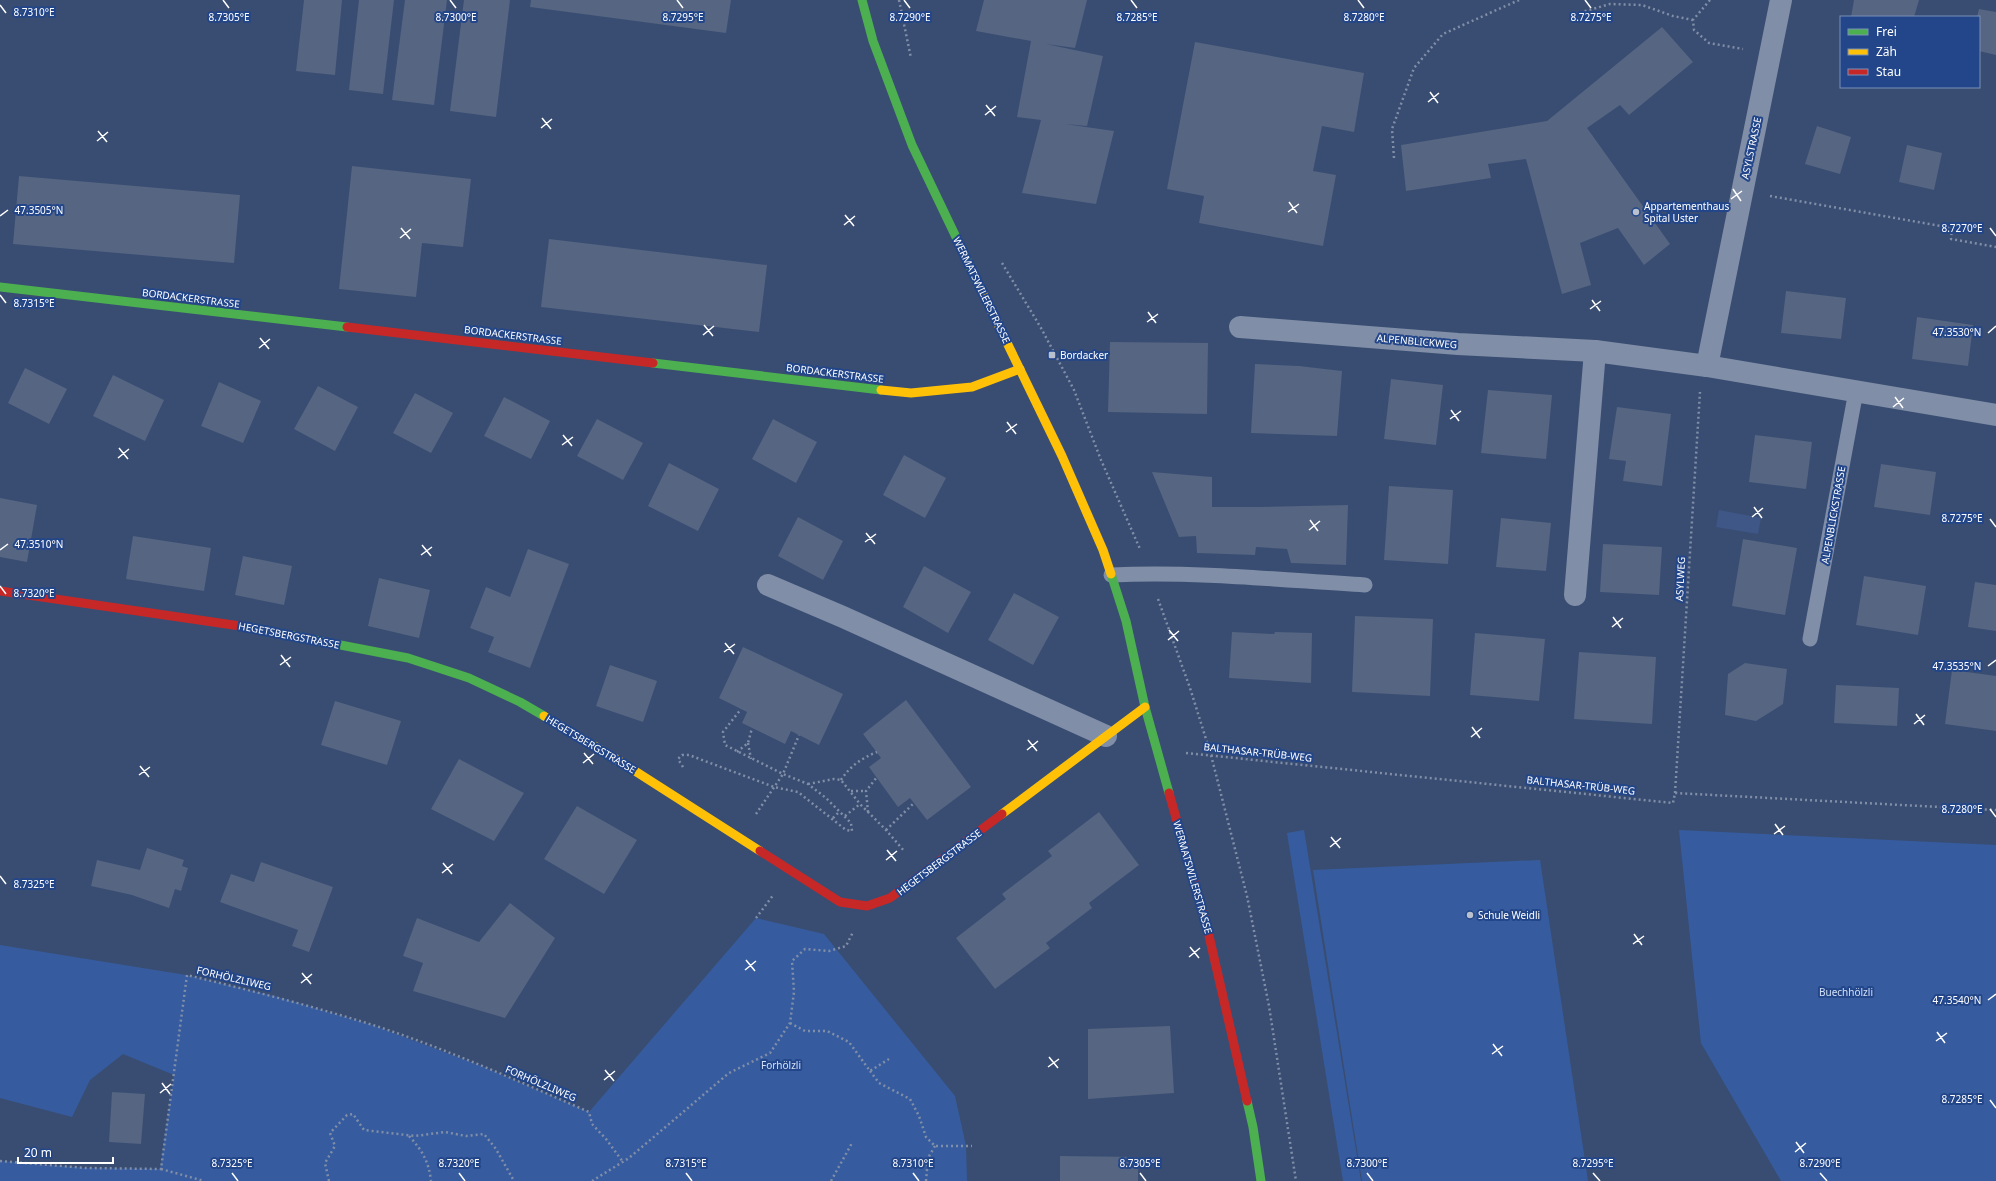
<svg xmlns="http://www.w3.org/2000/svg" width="1996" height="1181" font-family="'Noto Sans',sans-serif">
<rect width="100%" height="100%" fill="#394d72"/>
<!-- green -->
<g fill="#365c9f">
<polygon points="1304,830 1361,1181 1343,1181 1287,833"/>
<polygon points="1679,830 1996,845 1996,1181 1781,1181 1701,1043"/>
<polygon points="1540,860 1588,1181 1362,1181 1313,870"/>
<polygon points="756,918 824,934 955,1096 966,1146 967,1181 0,1181 0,1161 86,1168 160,1169 174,1075 123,1054 90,1080 72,1117 0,1098 0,945 186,975 278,997 375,1026 479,1065 589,1112"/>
</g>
<!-- water -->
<polygon fill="#3e5787" points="1719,510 1761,518 1758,534 1716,527"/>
<!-- building -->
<g fill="#556582">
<polygon points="304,0 342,0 335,75 296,71"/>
<polygon points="359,0 394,0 383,94 349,90"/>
<polygon points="405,0 447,0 434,105 392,100"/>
<polygon points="464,0 510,0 496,117 450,111"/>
<polygon points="531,0 731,0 726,33 530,7"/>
<polygon points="984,0 1087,0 1075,48 1046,44 1103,56 1087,126 1065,124 1114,131 1096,204 1022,193 1041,120 1017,117 1031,41 976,31"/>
<polygon points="1854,0 1919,0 1914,17 1851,17"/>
<polygon points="1979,9 1996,12 1996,55 1979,51 1979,17 1977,17"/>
<polygon points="1662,27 1693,62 1629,115 1620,105 1587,128 1670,244 1644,265 1618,228 1580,243 1591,285 1562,294 1526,159 1488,164 1491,178 1406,191 1401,145 1547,121"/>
<polygon points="1195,42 1364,73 1354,132 1322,126 1313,171 1336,175 1323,246 1199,223 1204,196 1167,189"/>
<polygon points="1817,126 1851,137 1840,174 1805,164"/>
<polygon points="1907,145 1942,153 1934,190 1899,182"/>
<polygon points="352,166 471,179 463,247 422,243 416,297 339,289"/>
<polygon points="19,176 240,195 234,263 13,244"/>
<polygon points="549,239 767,265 759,332 541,307"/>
<polygon points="1786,291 1846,298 1841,339 1781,333"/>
<polygon points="1917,317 1973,325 1968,366 1912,359"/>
<polygon points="1110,342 1208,343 1207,414 1108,412"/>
<polygon points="1255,364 1299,366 1342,371 1337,436 1251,433"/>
<polygon points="25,368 67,389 49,424 8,403"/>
<polygon points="113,375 164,400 145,441 93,416"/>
<polygon points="1391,379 1443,385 1436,445 1384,439"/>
<polygon points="219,382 261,401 243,443 201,426"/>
<polygon points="318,386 358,407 335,451 294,429"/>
<polygon points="1488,390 1552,395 1546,459 1481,453"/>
<polygon points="415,393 453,413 431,453 393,433"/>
<polygon points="504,397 550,421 531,459 484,436"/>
<polygon points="1617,407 1671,414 1662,486 1623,481 1626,461 1609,459"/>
<polygon points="597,419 643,443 623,480 577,456"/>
<polygon points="773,419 817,442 796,483 752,459"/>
<polygon points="1755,435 1812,442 1806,489 1749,482"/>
<polygon points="904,455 946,478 925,518 883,495"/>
<polygon points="669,463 719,489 698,531 648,506"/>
<polygon points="1881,464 1936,472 1930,515 1874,507"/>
<polygon points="1152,472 1212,477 1212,507 1261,507 1348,505 1346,565 1291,563 1287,549 1256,547 1255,555 1197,553 1196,536 1179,537"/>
<polygon points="1389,486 1453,490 1448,564 1384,560"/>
<polygon points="0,498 37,505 27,562 0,557"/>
<polygon points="798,517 843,541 823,580 778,556"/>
<polygon points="1501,518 1551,523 1546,571 1496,567"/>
<polygon points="133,536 211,548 204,591 126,579"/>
<polygon points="1743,539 1797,548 1785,615 1732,606"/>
<polygon points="1603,544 1662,547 1659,595 1600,592"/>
<polygon points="528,549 569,564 530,668 488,652 494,637 470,628 486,587 510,597"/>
<polygon points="243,556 292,566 284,605 235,595"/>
<polygon points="924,566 971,592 948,633 903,607"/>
<polygon points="1864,576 1926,586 1918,635 1856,625"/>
<polygon points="379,578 430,590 419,638 368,626"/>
<polygon points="1975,582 1996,585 1996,631 1968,627"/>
<polygon points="1014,593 1059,617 1033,665 988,640"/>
<polygon points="1355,616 1433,619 1430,696 1352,692"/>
<polygon points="1232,632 1274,634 1275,632 1312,633 1311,683 1229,678"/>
<polygon points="1475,633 1545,639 1539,701 1470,695"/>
<polygon points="743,647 843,694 819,745 791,731 785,744 742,723 747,712 719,698"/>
<polygon points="1579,652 1656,657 1652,724 1574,719"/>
<polygon points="1745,663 1787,669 1783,704 1756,721 1725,715 1728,674"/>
<polygon points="610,665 657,681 643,722 596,706"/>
<polygon points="1952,670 1996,676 1996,731 1945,724"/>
<polygon points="1836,685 1899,688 1897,726 1834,723"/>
<polygon points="906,700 971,787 927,820 910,798 898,807 869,767 881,758 863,734"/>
<polygon points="335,701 401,721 387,765 321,745"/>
<polygon points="459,759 524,793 494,841 431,809"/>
<polygon points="577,806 637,840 604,894 544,859"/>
<polygon points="1099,812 1139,865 1089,903 1092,908 1046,943 1050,948 995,989 956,938 1006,899 1002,894 1052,856 1048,851"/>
<polygon points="147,848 184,860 182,866 188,868 181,891 175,889 169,908 132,895 91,886 97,860 140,870"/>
<polygon points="261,862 333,887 309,952 292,946 298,930 220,902 231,874 254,882"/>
<polygon points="510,903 555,938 505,1018 413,991 423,963 403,956 417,918 479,942"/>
<polygon points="1170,1026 1174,1093 1088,1099 1088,1029"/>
<polygon points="112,1092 145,1094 141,1144 109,1142"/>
<polygon points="1060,1156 1138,1157 1138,1181 1060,1181"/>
</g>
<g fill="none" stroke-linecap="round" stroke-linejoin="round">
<!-- path -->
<g stroke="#808ea7" stroke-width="2.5" stroke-dasharray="2 3" stroke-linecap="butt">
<polyline points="899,0 911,58"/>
<polyline points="1710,0 1693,20 1694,30 1709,43 1743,49"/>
<polyline points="1575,14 1610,4 1642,5 1673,16 1693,20"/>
<polyline points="1394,158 1392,129 1414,68 1443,34 1519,0"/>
<polyline points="1770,196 1952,228 1951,239 1996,247"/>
<polyline points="1002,263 1041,328 1074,390 1101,460 1140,549"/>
<polyline points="1158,599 1190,688 1211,755 1247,896 1269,1006 1296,1181"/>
<polyline points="748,743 751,759"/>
<polyline points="737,752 748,743 752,728"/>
<polyline points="1186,753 1673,803 1675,793 1996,810"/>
<polyline points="683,767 678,759 682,755 689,755 774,787 798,792 846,830 852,831 851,823 826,798 808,784 783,774 725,745 723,732 741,709"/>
<path d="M 841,780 C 850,766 862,758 877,752"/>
<polyline points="808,784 834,779 841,780 860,804 886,830 905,852"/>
<polyline points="851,791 866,791"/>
<polyline points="1675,793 1700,392"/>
<polyline points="868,812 866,791 877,777"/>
<polyline points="756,814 783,774 799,735"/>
<polyline points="845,816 860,804"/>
<polyline points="833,818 840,811"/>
<polyline points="886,830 914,803"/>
<polyline points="756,918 774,894"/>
<polyline points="790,1023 805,1031 827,1031 849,1042 870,1071 889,1059"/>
<polyline points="870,1071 879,1083 910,1099 919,1116 926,1137 935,1146 972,1146"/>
<path d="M 409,1136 C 422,1150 429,1162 431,1181"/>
<path d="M 0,1161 L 86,1168 L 161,1169 L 187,975 C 249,990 312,1006 373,1025 C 447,1049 518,1081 589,1112 L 592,1124 L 606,1139 L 623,1162"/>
<polyline points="161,1169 204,1181"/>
<polyline points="329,1181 325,1163 335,1146 330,1133 347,1115 353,1114 364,1130 415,1136 445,1132 466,1136 484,1134 496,1149 514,1181"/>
<polyline points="592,1181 629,1158 729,1073 770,1053 790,1023 794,992 792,961 805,949 829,951 846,946 853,932"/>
<polyline points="831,1181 852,1143"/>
<polyline points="926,1181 928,1158 935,1146"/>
</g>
<!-- lane -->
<g stroke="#808ea7" stroke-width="15">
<path d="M 1111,575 C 1196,571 1281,580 1365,585"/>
<polyline points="1810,639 1856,391"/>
</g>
<!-- street -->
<g stroke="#808ea7" stroke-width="22">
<polyline points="1240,327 1458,344 1595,351 1707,366 1996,415"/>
<polyline points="1707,366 1781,0"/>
<polyline points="768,585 843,617 1106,736"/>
<polyline points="1575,595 1595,351"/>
</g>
<!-- fast -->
<g stroke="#4caf50" stroke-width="9">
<polyline points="862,0 873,41 912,145 977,281"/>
<polyline points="0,287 347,327"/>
<polyline points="653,363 881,390"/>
<polyline points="1111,574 1126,621 1145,707 1169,793"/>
<polyline points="247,627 408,658 469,678 520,702 544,716"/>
<polyline points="1247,1101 1253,1127 1261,1181"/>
</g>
<!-- slow -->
<g stroke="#ffc107" stroke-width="9">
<polyline points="977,281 1062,456 1103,550 1111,574"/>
<polyline points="881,390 911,393 972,387 1020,369"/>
<polyline points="544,716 610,755 760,851"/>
<polyline points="1002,814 1145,707"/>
</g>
<!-- jam -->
<g stroke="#c62828" stroke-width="9">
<polyline points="347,327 653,363"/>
<polyline points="0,591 247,627"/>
<polyline points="1169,793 1207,927 1247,1101"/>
<polyline points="760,851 840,902 867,906 890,898 1002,814"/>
</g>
</g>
<!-- ticks -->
<path fill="none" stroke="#fff" stroke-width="1.5" d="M 223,0 L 229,8M 450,0 L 456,8M 677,0 L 683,8M 904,0 L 910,8M 1131,0 L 1137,8M 1358,0 L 1364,8M 1585,0 L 1591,8M 0,5 L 6,13M 1430,92 L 1438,103M 1428,102 L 1439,93M 986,105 L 995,116M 985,115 L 996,106M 542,118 L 551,129M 541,128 L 552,119M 98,131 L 107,142M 97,141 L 108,132M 1733,189 L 1741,201M 1731,199 L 1742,191M 1289,202 L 1297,213M 1288,212 L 1299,204M 845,215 L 854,226M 0,216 L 8,210M 844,225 L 855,216M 401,228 L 410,239M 1990,228 L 1996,236M 400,238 L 411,229M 0,295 L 6,303M 1592,300 L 1600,311M 1590,309 L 1601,301M 1148,312 L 1156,323M 1147,322 L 1158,314M 704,325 L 713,336M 1988,333 L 1996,326M 703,335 L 714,326M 260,338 L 269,349M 259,348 L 270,339M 1895,397 L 1903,408M 1893,407 L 1904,398M 1451,410 L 1459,421M 1450,419 L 1461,411M 1007,422 L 1016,434M 1006,432 L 1017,424M 563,435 L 572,446M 562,445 L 573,437M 119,448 L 128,459M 118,458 L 129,449M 1754,507 L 1762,518M 1752,517 L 1763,508M 1990,519 L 1996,527M 1310,520 L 1318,531M 1309,530 L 1320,521M 866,533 L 875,544M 865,542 L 876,534M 422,545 L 431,556M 0,550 L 8,544M 421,555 L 432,547M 0,586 L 6,594M 1613,617 L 1621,628M 1612,627 L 1623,618M 1169,630 L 1178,641M 1168,640 L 1179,631M 725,643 L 734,654M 724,652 L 735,644M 281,655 L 290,667M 280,665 L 291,657M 1988,666 L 1996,660M 1916,714 L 1924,725M 1914,724 L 1925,715M 1472,727 L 1480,738M 1471,737 L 1482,728M 1028,740 L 1037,751M 1027,750 L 1038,741M 584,753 L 593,764M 583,763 L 594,754M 140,766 L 149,777M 139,775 L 150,767M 1990,809 L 1996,817M 1775,824 L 1783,835M 1774,834 L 1785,826M 1331,837 L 1340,848M 1330,847 L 1341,838M 887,850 L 896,861M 886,860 L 897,851M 443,863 L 452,874M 442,873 L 453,864M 0,876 L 6,884M 1634,934 L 1642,945M 1633,944 L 1644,936M 1190,947 L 1199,958M 1189,957 L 1200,948M 746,960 L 755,971M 745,970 L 756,961M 302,973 L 311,984M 301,983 L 312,974M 1988,1000 L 1996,994M 1937,1032 L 1945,1043M 1936,1041 L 1947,1033M 1493,1044 L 1502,1056M 1492,1054 L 1503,1046M 1049,1057 L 1058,1068M 1048,1067 L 1059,1059M 605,1070 L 614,1081M 604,1080 L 615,1071M 162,1083 L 170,1094M 160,1093 L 171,1084M 1990,1100 L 1996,1108M 1796,1142 L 1804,1153M 1795,1152 L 1806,1143M 232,1173 L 238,1181M 459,1173 L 465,1181M 686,1173 L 692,1181M 913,1173 L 919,1181M 1140,1173 L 1146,1181M 1367,1173 L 1373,1181M 1593,1173 L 1600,1181M 1820,1173 L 1827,1181"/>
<!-- markers -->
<g fill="#bac1ce" stroke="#224689" stroke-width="1.5">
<circle cx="1636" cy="212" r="4"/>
<rect x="1048" y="351" width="8" height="8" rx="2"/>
<circle cx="1470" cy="915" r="4"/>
</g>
<g text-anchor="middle" stroke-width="4" stroke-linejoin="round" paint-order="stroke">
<!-- street labels -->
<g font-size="10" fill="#fff" stroke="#224689">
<text transform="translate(1751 148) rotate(-78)" y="4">ASYLSTRASSE</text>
<text transform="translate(982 290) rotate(64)" y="4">WERMATSWILERSTRASSE</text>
<text transform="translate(191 298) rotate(7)" y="4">BORDACKERSTRASSE</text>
<text transform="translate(513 335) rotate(7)" y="4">BORDACKERSTRASSE</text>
<text transform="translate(1417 341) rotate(5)" y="4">ALPENBLICKWEG</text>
<text transform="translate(835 373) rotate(7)" y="4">BORDACKERSTRASSE</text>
<text transform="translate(1833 515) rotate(-80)" y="4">ALPENBLICKSTRASSE</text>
<text transform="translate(1680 579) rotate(-87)" y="4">ASYLWEG</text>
<text transform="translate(289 635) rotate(11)" y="4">HEGETSBERGSTRASSE</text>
<text transform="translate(591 744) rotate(31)" y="4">HEGETSBERGSTRASSE</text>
<text transform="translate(1258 752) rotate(6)" y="4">BALTHASAR-TRÜB-WEG</text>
<text transform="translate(1581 785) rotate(6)" y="4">BALTHASAR-TRÜB-WEG</text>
<text transform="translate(939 862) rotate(-37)" y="4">HEGETSBERGSTRASSE</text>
<text transform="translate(1193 877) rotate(74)" y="4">WERMATSWILERSTRASSE</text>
<text transform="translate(234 978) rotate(13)" y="4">FORHÖLZLIWEG</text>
<text transform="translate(541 1083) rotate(23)" y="4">FORHÖLZLIWEG</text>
</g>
<!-- poi labels -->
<g font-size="10" fill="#fff" stroke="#224689" text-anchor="start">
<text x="1644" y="210">Appartementhaus<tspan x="1644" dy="12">Spital Uster</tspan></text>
<text x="1060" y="359">Bordacker</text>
<text x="1478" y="919">Schule Weidli</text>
</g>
<!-- park labels -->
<g font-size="10" fill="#d2e0f8" stroke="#224689">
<text x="1846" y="996">Buechhölzli</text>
<text x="781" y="1069">Forhölzli</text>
</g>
</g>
<g font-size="10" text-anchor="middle" fill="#fff" stroke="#224689" stroke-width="4" stroke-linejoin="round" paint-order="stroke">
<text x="34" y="16">8.7310°E</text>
<text x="229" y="21">8.7305°E</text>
<text x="456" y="21">8.7300°E</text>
<text x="683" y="21">8.7295°E</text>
<text x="910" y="21">8.7290°E</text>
<text x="1364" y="21">8.7280°E</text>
<text x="1591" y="21">8.7275°E</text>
<text x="1137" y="21">8.7285°E</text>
<text x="39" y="214">47.3505°N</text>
<text x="1962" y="232">8.7270°E</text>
<text x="34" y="307">8.7315°E</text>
<text x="1957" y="336">47.3530°N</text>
<text x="1962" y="522">8.7275°E</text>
<text x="39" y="548">47.3510°N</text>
<text x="34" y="597">8.7320°E</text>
<text x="1957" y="670">47.3535°N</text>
<text x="1962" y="813">8.7280°E</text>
<text x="34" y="888">8.7325°E</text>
<text x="1957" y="1004">47.3540°N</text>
<text x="1962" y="1103">8.7285°E</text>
<text x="232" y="1167">8.7325°E</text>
<text x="459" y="1167">8.7320°E</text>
<text x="686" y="1167">8.7315°E</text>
<text x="913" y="1167">8.7310°E</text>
<text x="1140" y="1167">8.7305°E</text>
<text x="1367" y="1167">8.7300°E</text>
<text x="1593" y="1167">8.7295°E</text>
<text x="1820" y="1167">8.7290°E</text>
</g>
<!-- legend -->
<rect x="1840" y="16" width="140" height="72" fill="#224689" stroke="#7a90b8"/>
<rect x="1848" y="29" width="20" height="6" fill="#4caf50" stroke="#7a90b8"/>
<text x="1876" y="36" font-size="12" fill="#ffffff">Frei</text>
<rect x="1848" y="49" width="20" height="6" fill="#ffc107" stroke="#7a90b8"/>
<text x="1876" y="56" font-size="12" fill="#ffffff">Zäh</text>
<rect x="1848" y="69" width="20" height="6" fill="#c62828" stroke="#7a90b8"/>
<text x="1876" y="76" font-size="12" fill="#ffffff">Stau</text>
<!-- scale -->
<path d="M18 1157v6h95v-6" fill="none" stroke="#ffffff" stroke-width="2"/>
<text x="24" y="1157" font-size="12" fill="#ffffff" stroke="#224689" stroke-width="3" paint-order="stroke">20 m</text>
</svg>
